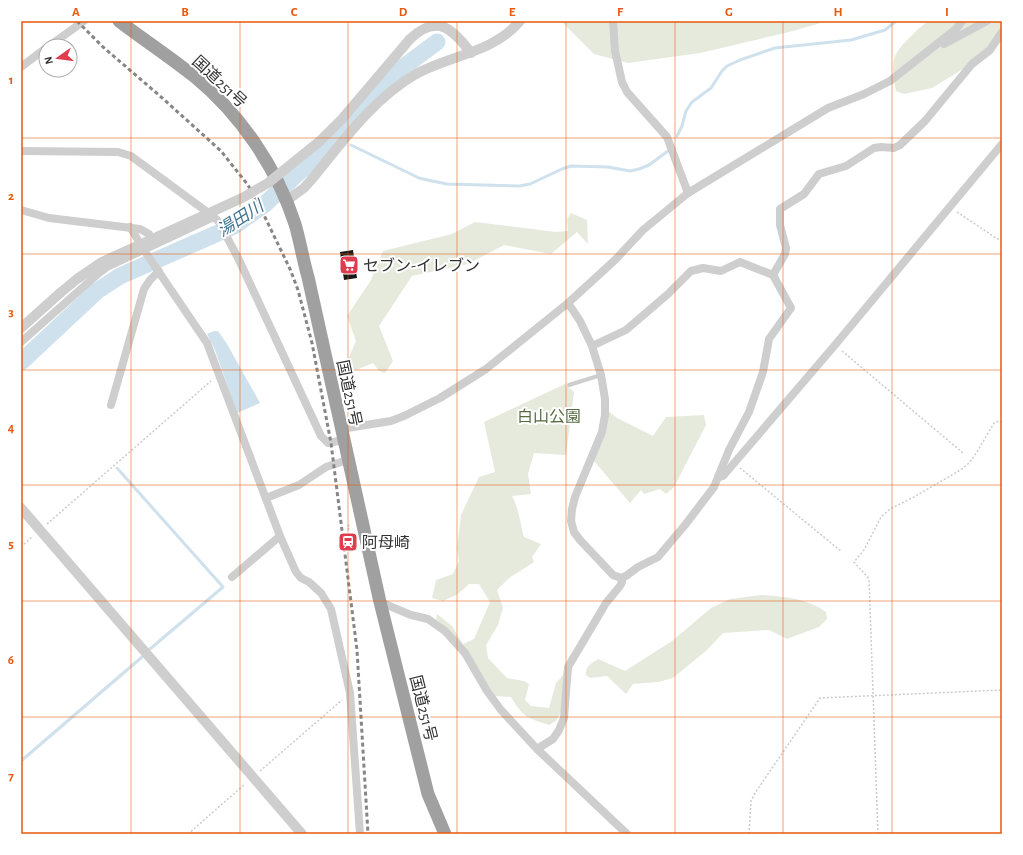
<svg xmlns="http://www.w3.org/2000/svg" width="1023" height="855" font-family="'Alegreya Sans','Noto Sans JP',sans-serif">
<rect width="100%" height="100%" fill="#fff"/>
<!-- green -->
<g fill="#e5eadd">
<polygon points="561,21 828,21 789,32 700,53 628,63 594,54"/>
<path d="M 928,21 L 1002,21 L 1002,39 L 971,64 L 932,88 L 904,94 L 896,91 C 894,82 891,65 895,56 C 900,45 918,29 928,21 Z"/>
<polygon points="571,213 587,220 588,244 577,232 551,254 504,245 468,264 412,276 379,326 393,361 385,373 379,371 373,363 356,370 346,364 356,341 347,316 371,280 383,251 452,234 475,222 556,232 568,231 567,219"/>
<path d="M 565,384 L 574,392 L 566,455 L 534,453 L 528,474 L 531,494 L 512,496 C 519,509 520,523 524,537 L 541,544 L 532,557 L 534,562 L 509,578 L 497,590 L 503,608 L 498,625 L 486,645 L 488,658 L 507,678 L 524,681 L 529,684 L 525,700 L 531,706 L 549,708 L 556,683 L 564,674 L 561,712 L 556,721 L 549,725 C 527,718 523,717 511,697 L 494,696 L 448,630 L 436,619 L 437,614 L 452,626 L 463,644 L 474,639 L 490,602 L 479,584 L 469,584 L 458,594 L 443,601 L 432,598 L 436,580 L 453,574 L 459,561 L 457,548 L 461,515 L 479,477 L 495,472 L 484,422 Z"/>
<polygon points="608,411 617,418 653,436 666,417 704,415 706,425 674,487 666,494 660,489 644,494 641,490 630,503 594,461"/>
<path d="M 761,595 C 784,597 807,598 826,612 L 827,619 L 819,627 L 787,639 L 769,630 L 723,633 L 707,650 L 673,678 L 658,682 L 633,684 L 626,694 L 607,676 L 590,678 L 586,675 C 585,666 591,664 598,659 L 625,671 L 672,641 L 711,608 L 730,599 Z"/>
</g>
<!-- water -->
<polygon fill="#cee1ec" points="214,331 218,331 227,344 260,403 237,413 215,350 207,334"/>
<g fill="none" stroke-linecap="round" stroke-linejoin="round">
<!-- stream -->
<g stroke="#cee1ec" stroke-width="3">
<polyline points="677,136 682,126 686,111 692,102 711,88 722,71 727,66 740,60 775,48 851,40 885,30 896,21"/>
<polyline points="335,138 338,140"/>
<polyline points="351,145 419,178 432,181 447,184 520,186 530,184 562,169 571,166 608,167 630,171 639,169 649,165 668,151"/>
<polyline points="117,468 223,587 150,649"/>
<polyline points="21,761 142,657"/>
</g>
<!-- river -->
<polyline stroke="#cee1ec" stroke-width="17" points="21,362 97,291 120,276 234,226 265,204 297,174 313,161 398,71 437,42"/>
</g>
<!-- building -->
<polygon fill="#181818" points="353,250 357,278 344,280 340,252"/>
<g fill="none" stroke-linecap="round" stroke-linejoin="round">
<!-- path -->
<g stroke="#cbcbcb" stroke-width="1.5" stroke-dasharray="2 2" stroke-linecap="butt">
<polyline points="957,212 996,238 1002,241"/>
<polyline points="842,351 963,453"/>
<polyline points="740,468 842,552"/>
<polyline points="47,524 211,381"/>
<polyline points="349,530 348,526 351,524"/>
<polyline points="21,547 33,536"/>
<polyline points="260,771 342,700"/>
<polyline points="188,834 245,784"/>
<polyline points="749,834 751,801 755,793 820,698 1002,690"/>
<polyline points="878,834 869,579 854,562 864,550 881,517 890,509 914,497 962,469 969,463 977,452 994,423 999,421 1002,423"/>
</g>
<!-- service -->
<polyline stroke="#cecece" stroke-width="4" points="569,385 601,375"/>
<!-- minor -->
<g stroke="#cecece" stroke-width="8">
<polyline points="613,21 615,51 622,82 627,92 667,137 688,193"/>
<polyline points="944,44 987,21"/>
<polyline points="49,46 84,21"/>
<polyline points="21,67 46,48"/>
<polyline points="21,151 118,152 131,156 214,217 219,222 239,260 321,436 328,443 343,440"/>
<polyline points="21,210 49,218 140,229 149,234 155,244"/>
<polyline points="130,227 146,253 207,343 280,536 296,572 301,578 309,582 321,593 331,609 350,693 360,834"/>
<polyline points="773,275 785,254 786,248 780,225 780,209 804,194 819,174 846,166 874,148 881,147 894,148 900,145 925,121 972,64 990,50 1002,32"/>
<polyline points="568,303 580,321 592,346 601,375 605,399 605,415 602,432 575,497 572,509 571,521 574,532 580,540 613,575 621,578 626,576 638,567 658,557 685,525 714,487 729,450 749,412 763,372 769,339 791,308 773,275 740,262 721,271 703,268 691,271 668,294 626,330 592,346"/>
<polyline points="21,342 99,273 107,267 214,217"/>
<polyline points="111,405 144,289 150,280 159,271"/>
<polyline points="341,429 391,421 404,416 440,398 486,369 568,303 615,260 643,230 688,193 828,108 864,94 890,81 956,29 962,21"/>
<polyline points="718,477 723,476 835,345 1002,144"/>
<polyline points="266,498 299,485 326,467 347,460"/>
<polyline points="232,577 280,536"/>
<polyline points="380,602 411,615 428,619 445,631 465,653 487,691 501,710 537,749 627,834"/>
<polyline points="537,749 553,739 559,730 564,718 568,667 606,603 620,586 622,582 621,578"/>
</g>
<!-- tertiary -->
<g stroke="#cecece" stroke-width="10">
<path d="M 410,39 C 437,13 453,29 471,53"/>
<path d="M 286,201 L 304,188 L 312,179 C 343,141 373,99 416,74 C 451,55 493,53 520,21"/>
<polyline points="21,328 60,293"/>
<polyline points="21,508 302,834"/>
</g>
<!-- trunk -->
<path stroke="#a0a0a0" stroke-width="13" d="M 119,21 C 144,40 170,57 195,77 C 240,114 277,168 295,224 C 300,241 303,260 308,277 L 380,602 L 428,794 L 445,834"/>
<!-- rail -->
<polyline stroke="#868686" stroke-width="3" stroke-dasharray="4 3" stroke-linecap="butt" points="77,21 103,47 160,96 221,151 248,185 262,211 290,269 298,290 312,343 331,443 357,650 368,834"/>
<!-- tertiary-bridge -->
<polyline stroke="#cecece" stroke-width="10" points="60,293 77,279 102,262 242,198 268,183 320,141 342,119 410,39"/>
</g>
<!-- grid -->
<path fill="none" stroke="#e8590c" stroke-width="1" stroke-opacity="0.55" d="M 131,21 L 131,834M 240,21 L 240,834M 348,21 L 348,834M 457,21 L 457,834M 566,21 L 566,834M 675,21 L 675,834M 783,21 L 783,834M 892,21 L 892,834M 21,138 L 1002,138M 21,254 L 1002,254M 21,370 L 1002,370M 21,485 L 1002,485M 21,601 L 1002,601M 21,717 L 1002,717"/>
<!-- icons -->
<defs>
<g id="supermarket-square" transform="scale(1)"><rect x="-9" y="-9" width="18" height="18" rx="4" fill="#df3d4d" stroke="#fff"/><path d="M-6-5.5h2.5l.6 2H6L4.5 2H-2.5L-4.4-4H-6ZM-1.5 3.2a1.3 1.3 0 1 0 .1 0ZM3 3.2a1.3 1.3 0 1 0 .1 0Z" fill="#fff"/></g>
<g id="station-square" transform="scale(1)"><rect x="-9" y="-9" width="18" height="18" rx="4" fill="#df3d4d" stroke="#fff"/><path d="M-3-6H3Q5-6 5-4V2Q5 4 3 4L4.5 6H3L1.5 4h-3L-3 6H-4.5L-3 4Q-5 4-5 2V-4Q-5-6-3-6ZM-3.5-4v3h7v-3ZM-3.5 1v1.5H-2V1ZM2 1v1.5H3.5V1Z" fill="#fff"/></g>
</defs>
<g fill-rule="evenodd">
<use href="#supermarket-square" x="349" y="265"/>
<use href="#station-square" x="348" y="542"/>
</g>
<g text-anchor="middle" stroke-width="4" stroke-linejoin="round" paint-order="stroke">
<!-- street labels -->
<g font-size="16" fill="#313131" stroke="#fff">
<text transform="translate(220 81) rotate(43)" y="6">国道251号</text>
<text transform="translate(350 393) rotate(78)" y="6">国道251号</text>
<text transform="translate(424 708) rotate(76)" y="6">国道251号</text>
</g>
<!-- poi labels -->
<g font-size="16" fill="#313131" stroke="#fff" text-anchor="start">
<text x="363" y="271">セブン-イレブン</text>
<text x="362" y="548">阿母崎</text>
</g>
<!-- park labels -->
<g font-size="16" fill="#566c40" stroke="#fff">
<text x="549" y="422">白山公園</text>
</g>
<!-- water labels -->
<g font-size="17" font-style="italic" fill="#417491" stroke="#fff">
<text transform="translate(240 218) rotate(-33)" y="6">湯田川</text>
</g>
</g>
<!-- border -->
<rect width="1023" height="855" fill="none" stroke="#ffffff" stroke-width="44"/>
<!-- north arrow -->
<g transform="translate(58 58) rotate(256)"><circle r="19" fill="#ffffff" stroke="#adadad"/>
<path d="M0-3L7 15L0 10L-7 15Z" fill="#df3d4d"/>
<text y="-6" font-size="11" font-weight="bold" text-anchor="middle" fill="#313131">N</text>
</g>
<rect x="22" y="22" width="979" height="811" fill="none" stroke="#e8590c" stroke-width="1.5"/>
<g font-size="13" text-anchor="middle" font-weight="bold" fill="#e8590c">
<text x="76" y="16">A</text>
<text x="185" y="16">B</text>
<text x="294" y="16">C</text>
<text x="403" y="16">D</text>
<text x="512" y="16">E</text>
<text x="620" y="16">F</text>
<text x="729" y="16">G</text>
<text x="838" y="16">H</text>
<text x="947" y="16">I</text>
<text x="11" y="84">1</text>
<text x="11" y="200">2</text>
<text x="11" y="316">3</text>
<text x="11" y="432">4</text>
<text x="11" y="548">5</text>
<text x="11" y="664">6</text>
<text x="11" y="780">7</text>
</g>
</svg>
